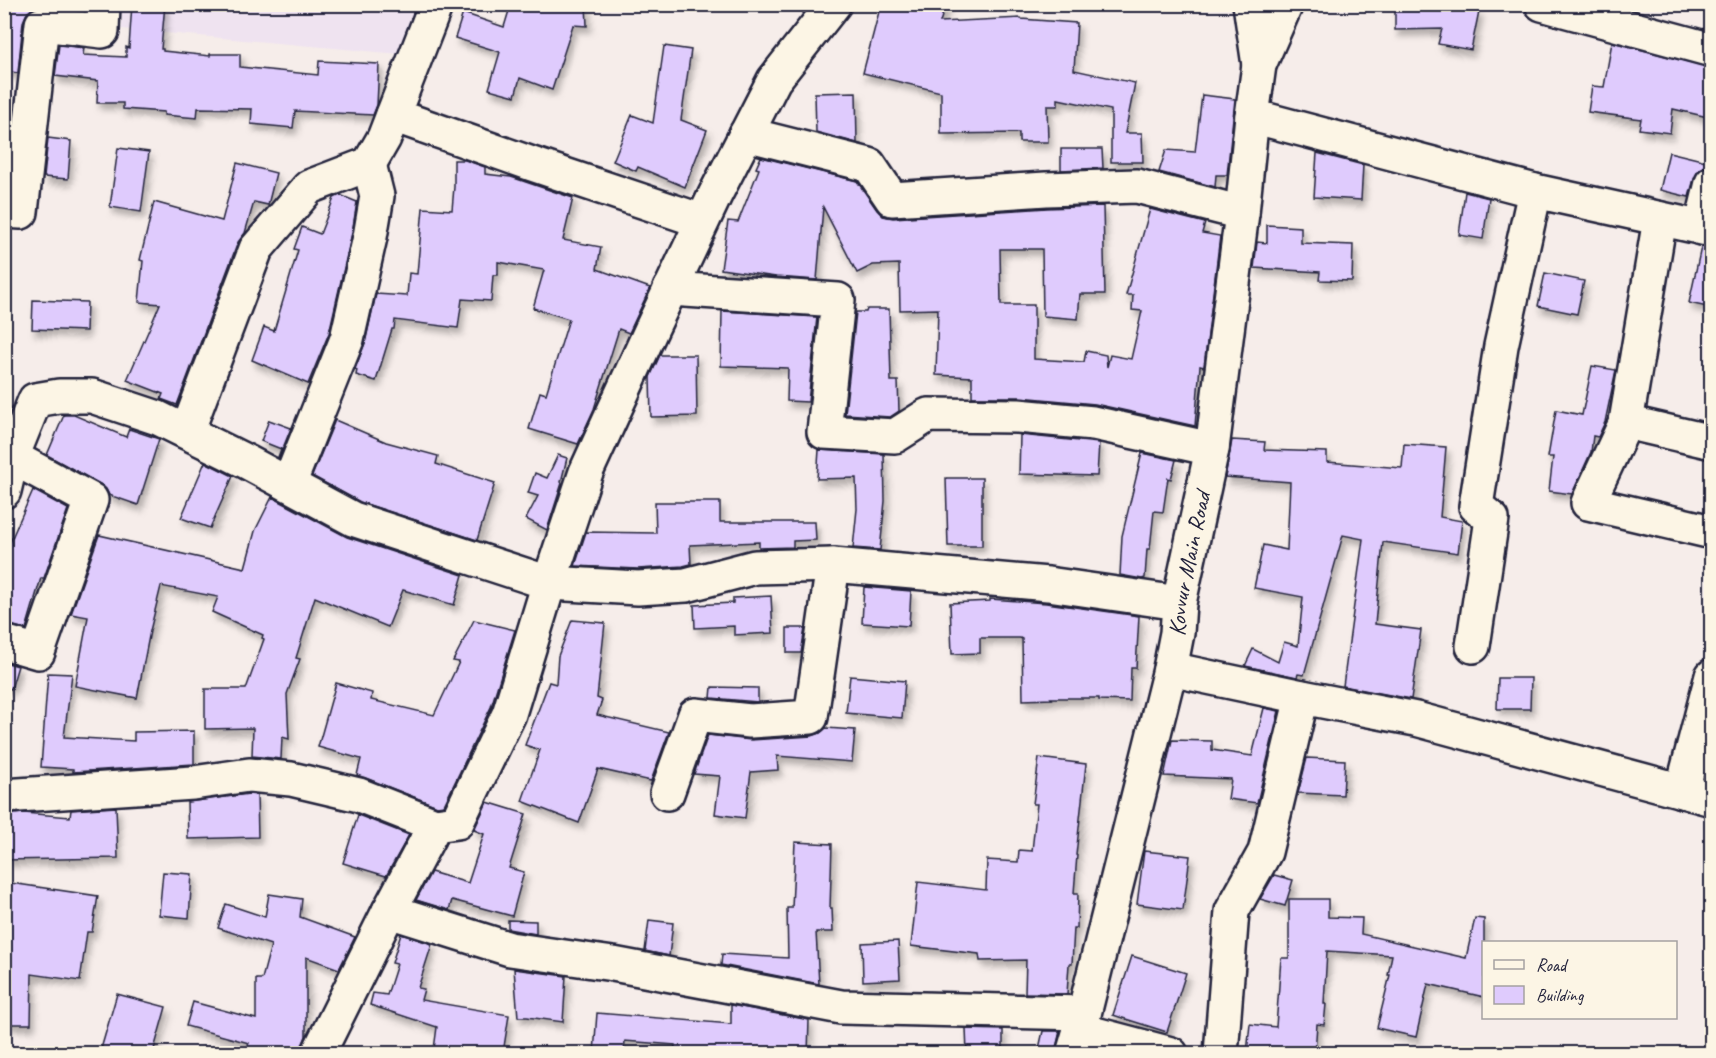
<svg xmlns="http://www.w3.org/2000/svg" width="1716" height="1058" font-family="Caveat,sans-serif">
<defs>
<filter id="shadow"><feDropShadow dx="3.5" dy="6" stdDeviation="3" flood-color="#0004"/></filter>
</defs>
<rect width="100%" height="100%" fill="#f6edea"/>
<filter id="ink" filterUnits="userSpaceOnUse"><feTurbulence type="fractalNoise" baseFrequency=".0167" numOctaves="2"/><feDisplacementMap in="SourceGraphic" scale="12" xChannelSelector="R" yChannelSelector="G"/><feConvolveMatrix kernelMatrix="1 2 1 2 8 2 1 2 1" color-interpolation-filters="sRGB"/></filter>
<g filter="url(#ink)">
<!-- built -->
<polygon fill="#efe3f0" points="122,5 419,5 400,54 122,29"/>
<!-- building -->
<g fill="#dfcbfd" stroke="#22223b" stroke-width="1.5" filter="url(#shadow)">
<polygon points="4,4 61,4 61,7 44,5 35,7 27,13 23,22 18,73 4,71"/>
<polygon points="132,4 165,4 161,49 163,49 163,51 210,56 210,54 240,54 240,67 318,75 319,61 379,64 377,105 373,115 295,111 293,128 251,124 252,109 198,108 197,118 164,115 164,112 123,109 123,103 97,103 98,81 55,76 59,45 84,48 83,55 126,57 126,47 129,48"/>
<polygon points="511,4 586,4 587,26 573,25 552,90 520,78 515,96 489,89 500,52 455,38 463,13 504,27"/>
<polygon points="881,4 946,4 940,22 1021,18 1021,19 1077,23 1074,70 1135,83 1125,133 1142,133 1143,162 1111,162 1111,110 1058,99 1058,106 1047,106 1048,142 1019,142 1019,133 941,134 941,92 863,73"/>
<polygon points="1395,4 1445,4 1479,11 1471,50 1438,44 1442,29 1395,30"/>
<polygon points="1612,42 1712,68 1712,118 1673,109 1670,133 1639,129 1641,119 1588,112 1592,86 1604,87"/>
<polygon points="664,46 691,50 681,120 707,130 685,187 638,167 636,171 613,161 632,115 653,123"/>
<polygon points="856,92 857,143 816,132 815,93"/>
<polygon points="1202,95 1235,99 1227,175 1216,175 1215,187 1159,172 1166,150 1195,152"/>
<polygon points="48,138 71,141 68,179 44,177"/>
<polygon points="118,148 149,152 141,212 110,207"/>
<polygon points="1061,149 1102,149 1103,168 1061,170"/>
<polygon points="1669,152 1710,162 1709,165 1698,171 1694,179 1689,197 1660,190"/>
<polygon points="1317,153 1363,165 1361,200 1314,197"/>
<polygon points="761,157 857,181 877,210 883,216 893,218 1047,208 1103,206 1105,294 1080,294 1078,319 1043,316 1042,249 1000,249 1001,305 1034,305 1034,359 1084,362 1086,351 1106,355 1107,367 1110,355 1131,359 1142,311 1132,310 1133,295 1126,295 1150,209 1205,223 1202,233 1220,236 1204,367 1200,366 1195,426 1095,404 1020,397 972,397 972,377 936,375 938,309 900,310 899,264 873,265 857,273 823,207 817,280 776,277 721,269 728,221 738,222 759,169 756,168"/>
<polygon points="454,160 465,160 485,167 485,174 511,177 573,198 563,240 601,247 597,269 650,288 629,333 619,329 594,409 578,444 529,429 540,392 546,394 569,319 533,308 544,270 498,262 498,275 493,275 491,301 462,299 458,328 395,320 394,329 392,329 376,381 356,375 357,370 355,369 365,343 376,294 407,296 409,273 417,274 423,208 452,210 454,187"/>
<polygon points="237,163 276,173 268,205 254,202 245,233 238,242 177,405 161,399 163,394 127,380 160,304 139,302 143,261 140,260 154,202 222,221"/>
<polygon points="1465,192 1489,198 1483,239 1459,235"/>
<polygon points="340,195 357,202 352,233 329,333 308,384 252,360 264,327 274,331 298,250 294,249 302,227 320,234 334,198"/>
<polygon points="1267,225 1301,227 1301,243 1353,245 1352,281 1319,280 1320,272 1254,268 1257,242 1267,243"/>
<polygon points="1701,247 1712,248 1712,308 1689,303"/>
<polygon points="1545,273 1584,281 1577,314 1538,306"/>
<polygon points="33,300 87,302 86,331 32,329"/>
<polygon points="867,309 889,309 891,381 898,381 899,411 890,417 845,414 856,312 866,312"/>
<polygon points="722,311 817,317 808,402 787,401 788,368 721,366"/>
<polygon points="660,355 696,355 697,416 651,417 650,377"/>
<polygon points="1592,366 1616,370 1605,422 1598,437 1593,436 1591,452 1572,494 1549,491 1553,457 1548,457 1556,410 1582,415"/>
<polygon points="64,415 74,415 126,437 129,429 159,439 138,505 109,495 106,489 100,484 47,455"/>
<polygon points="269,420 291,428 279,458 278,457 281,449 261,441"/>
<polygon points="335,420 386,442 438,456 436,464 495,483 477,540 360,502 312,476"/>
<polygon points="1020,435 1099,443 1097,476 1019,474"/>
<polygon points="1232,440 1265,442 1264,450 1327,452 1327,462 1402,468 1404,444 1446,447 1440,517 1462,521 1458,553 1383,542 1375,624 1421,630 1411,699 1343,686 1363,539 1343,535 1304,675 1298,674 1297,677 1245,666 1253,649 1278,662 1284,642 1298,646 1303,597 1254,588 1263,545 1287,550 1290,482 1225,477"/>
<polygon points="819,450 884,454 885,501 880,550 853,548 857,509 856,478 817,479"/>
<polygon points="1142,453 1176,460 1171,479 1168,478 1163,512 1154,511 1150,549 1147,549 1145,578 1142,579 1120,575 1122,536"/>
<polygon points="558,455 567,458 561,482 562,483 547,530 526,519 538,496 528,493 535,473 547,478"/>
<polygon points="205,462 233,476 210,528 181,518"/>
<polygon points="946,478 982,478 982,546 948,546"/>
<polygon points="33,490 68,509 44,578 41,578 26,629 4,624 4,556"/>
<polygon points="272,497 347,537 463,575 454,605 403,590 388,627 315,597 296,658 300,659 287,694 289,739 282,737 281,759 252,756 253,728 205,729 205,689 246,689 264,639 262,638 263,635 212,612 218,597 161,586 150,631 137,698 75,686 88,617 71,614 99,535 245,568 255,531"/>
<polygon points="655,502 720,502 720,522 815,522 816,540 793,541 793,547 759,548 759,542 690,545 691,564 683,566 638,569 575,566 586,532 656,533"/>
<polygon points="864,587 911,591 909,626 862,623"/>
<polygon points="771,596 773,633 734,635 734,626 695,628 694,605 733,603 733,598"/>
<polygon points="990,599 1046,603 1139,616 1136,668 1131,668 1130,701 1099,700 1099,698 1051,698 1052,699 1023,700 1022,639 1020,638 980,638 980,653 952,654 950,603 990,601"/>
<polygon points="474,620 515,630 491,707 444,805 437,806 357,775 361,759 318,747 336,683 372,693 371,700 434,715 459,662 453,661"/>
<polygon points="572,620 605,623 597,698 602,700 597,715 669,732 651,781 598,769 579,823 522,801 540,750 525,745 549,682 556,684 558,656"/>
<polygon points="787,628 805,628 801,653 787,653"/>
<polygon points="4,662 18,666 11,689 4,688"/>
<polygon points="48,673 72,674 64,737 134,741 134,732 194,731 194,764 73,772 73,769 41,767"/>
<polygon points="850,676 905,681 902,718 846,713"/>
<polygon points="1498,678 1531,678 1530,709 1497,709"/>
<polygon points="712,687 758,688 758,702 711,698"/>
<polygon points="1264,708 1279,711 1257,803 1228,799 1231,779 1164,776 1172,740 1212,741 1212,750 1252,756"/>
<polygon points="826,728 855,730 852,762 777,756 778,770 751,772 745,818 715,814 720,776 694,774 708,735 751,740 812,736 820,733"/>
<polygon points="1039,758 1086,764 1076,855 1077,855 1074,893 1078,893 1077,928 1074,928 1072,964 1069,964 1067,994 1025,993 1026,960 980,961 979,954 911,946 918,882 986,890 987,860 1018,862 1019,850 1032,851 1037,804 1033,804"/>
<polygon points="1307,758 1345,760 1343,795 1298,793"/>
<polygon points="249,794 257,795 258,837 188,839 187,802"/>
<polygon points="487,802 526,814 509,868 524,872 512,916 452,900 449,910 416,900 431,872 468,883 484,834 474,830"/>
<polygon points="116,807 118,858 4,860 4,815 24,813 70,817 71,810"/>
<polygon points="358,815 409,835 386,876 343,863"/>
<polygon points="795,842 832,844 830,908 832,908 833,932 816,932 819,984 721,965 722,954 788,958 787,908 792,908"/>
<polygon points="1144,851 1190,856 1183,910 1137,904"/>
<polygon points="163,872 192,874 189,918 159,915"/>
<polygon points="1274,875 1293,880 1285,906 1260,899"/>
<polygon points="4,882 98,896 92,932 87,932 80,981 32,974 31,1024 5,1024"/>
<polygon points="269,894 302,899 300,917 355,937 339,969 306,957 306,1036 300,1053 245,1053 249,1043 186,1026 193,1002 256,1019 256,979 262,979 271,945 218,928 226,904 265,917"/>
<polygon points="1289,899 1328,899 1328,917 1362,918 1361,934 1466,958 1475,918 1484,919 1484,997 1428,984 1416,1037 1377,1028 1390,975 1388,975 1392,955 1327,951 1324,1004 1326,1004 1324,1025 1317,1024 1315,1053 1247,1053 1250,1024 1276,1027 1281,958 1289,958"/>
<polygon points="508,920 536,921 536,934 508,929"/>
<polygon points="649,920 673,923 669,956 645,951"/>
<polygon points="401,934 432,944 418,988 424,989 421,1000 509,1015 503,1053 464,1053 434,1049 437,1027 370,1005 373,993 387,995 397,964 392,963"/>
<polygon points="898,941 900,979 863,981 862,943"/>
<polygon points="1132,956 1186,973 1167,1032 1113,1015"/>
<polygon points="514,969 566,976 563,1022 527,1017 518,1017"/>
<polygon points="117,994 166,1007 153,1053 117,1053 101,1049"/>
<polygon points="731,1005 809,1020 808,1053 775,1053 775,1052 674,1053 675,1045 625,1041 624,1053 594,1053 597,1013 731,1024"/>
<polygon points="966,1029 1003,1030 1003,1053 967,1053"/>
<polygon points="1043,1031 1060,1031 1055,1053 1038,1053"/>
</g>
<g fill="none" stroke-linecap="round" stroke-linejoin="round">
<!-- minor casing -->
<g stroke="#22223b" stroke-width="38">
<g id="minor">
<polyline points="1250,4 1259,65"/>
<polyline points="1542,4 1712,50"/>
<polyline points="393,115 532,164 702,221"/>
<polyline points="1252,116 1535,191 1712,230"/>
<polyline points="746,134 869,165 892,199 1046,189 1137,186 1242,213"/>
<polyline points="4,211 21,212 42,24 102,31 103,4"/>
<polyline points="1660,219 1626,422 1588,503 1712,532"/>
<polyline points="1701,228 1712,183"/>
<polyline points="670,289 838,300 824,432 895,436 928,415 1018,416 1093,423 1212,449"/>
<polyline points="1626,422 1712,442"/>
<polyline points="187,432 256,249 309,187 369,164 384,138 436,4"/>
<polyline points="4,456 12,457 91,500 38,652 4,642"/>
<polyline points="289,484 347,339 370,237 377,196 369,164"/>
<polyline points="4,491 12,457 35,400 59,396 92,396 158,418 247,462 353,519 549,583 638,588 686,585 755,567 833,565 1048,584 1179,603"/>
<polyline points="1473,646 1492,519 1476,506 1501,346 1535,191"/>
<polyline points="1170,669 1302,697 1416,719 1712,799"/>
<polyline points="1682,791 1712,676"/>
<polyline points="667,793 695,715 750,721 811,717 833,565"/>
<polyline points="4,796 193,783 249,775 291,779 359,795 435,825"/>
<polyline points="389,911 510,949 613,964 841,1007 1084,1013"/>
<polyline points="1080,1030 1171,1054"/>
<polyline points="318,1054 389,911 435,825 457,822 509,714 549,583 586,472 652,328 715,195 774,80 834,4"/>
<path id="s1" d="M 1073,1054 L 1080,1030 L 1170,669 L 1177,633 L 1179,603 L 1212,449 L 1242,213 L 1252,116 L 1259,65 L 1286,4"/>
<polyline points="1221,1054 1232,911 1265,852 1302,697"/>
</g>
</g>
<!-- minor -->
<use href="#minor" stroke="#fcf5e5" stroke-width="33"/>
</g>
</g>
<g text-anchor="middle" stroke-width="6" stroke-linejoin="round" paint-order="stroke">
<!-- street labels -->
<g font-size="24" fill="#22223b" stroke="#fcf5e5">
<text dy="8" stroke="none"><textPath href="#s1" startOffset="504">Kovvur Main Road</textPath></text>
</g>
</g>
<!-- margin -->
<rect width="1716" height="1058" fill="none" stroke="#fcf5e5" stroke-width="24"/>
<rect x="12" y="12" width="1692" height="1034" fill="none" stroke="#22223b" stroke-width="2" filter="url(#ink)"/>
<!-- legend -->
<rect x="1482" y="941" width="195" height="78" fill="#fcf5e5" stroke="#a5a1a1" stroke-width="1.5"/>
<rect x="1494" y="960" width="30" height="9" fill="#fcf5e5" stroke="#a5a1a1" stroke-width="1.5"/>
<text x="1536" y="971" font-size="18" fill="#22223b">Road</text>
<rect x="1494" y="986" width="30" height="18" fill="#dfcbfd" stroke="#a5a1a1" stroke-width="1.5"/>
<text x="1536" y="1001" font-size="18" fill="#22223b">Building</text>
</svg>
